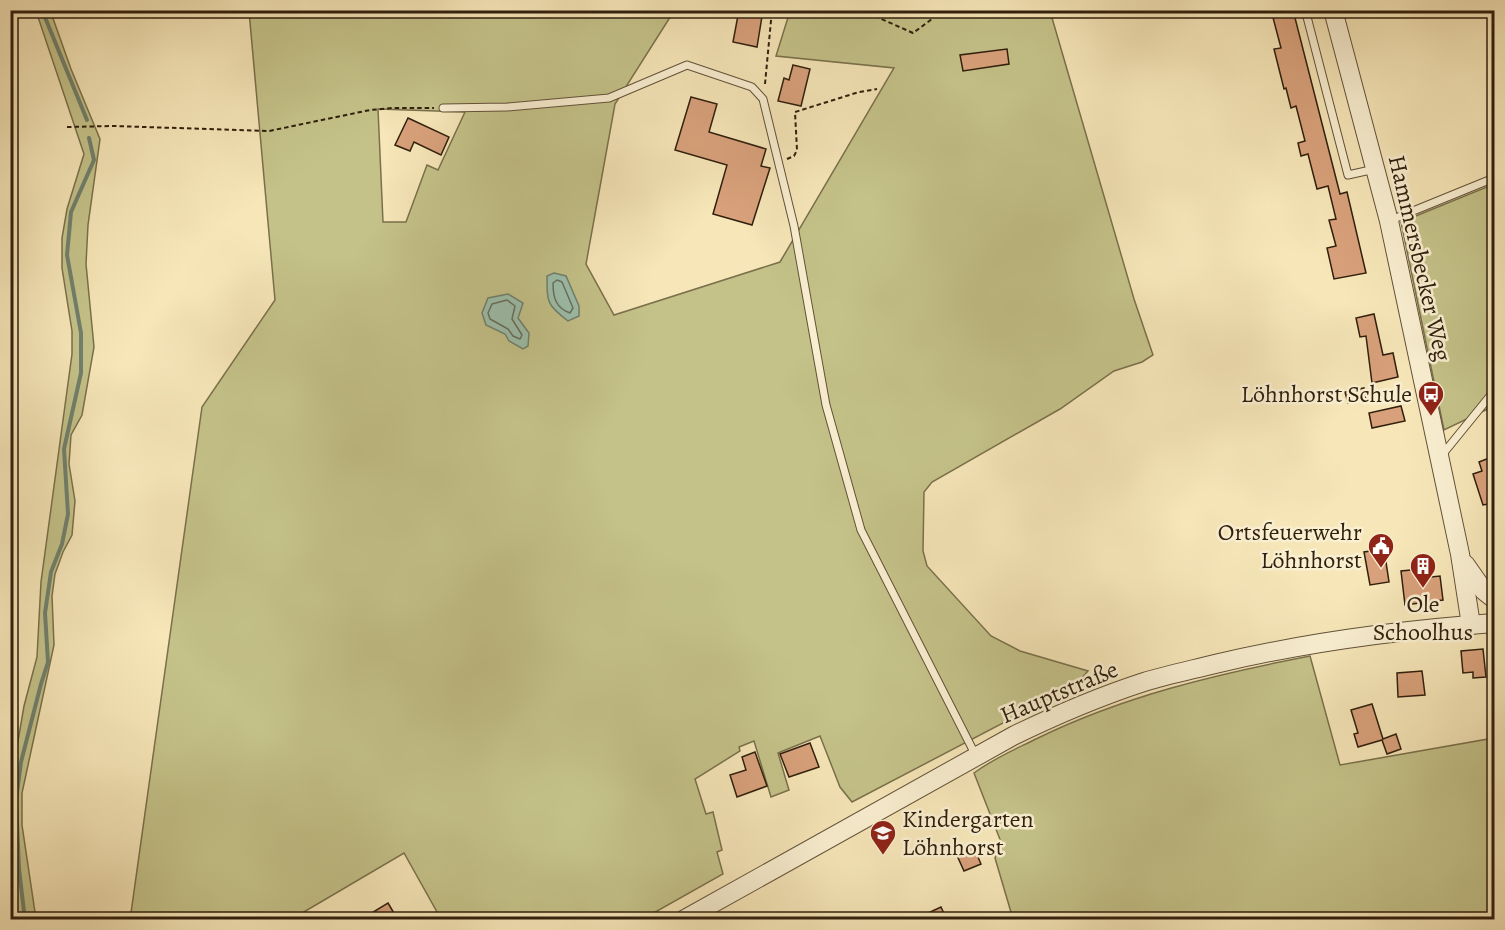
<svg xmlns="http://www.w3.org/2000/svg" width="1505" height="930" font-family="Alegreya,serif">
<rect width="100%" height="100%" fill="#f6e6b8"/>
<filter id="stains"><feTurbulence type="fractalNoise" baseFrequency=".00333" numOctaves="4"/><feColorMatrix values="0 0 0 0 .2 0 0 0 0 .09 0 0 0 0 .02 0 0 0 .5 -.17"/></filter>
<radialGradient id="worn" r=".72"><stop offset=".6" stop-color="#630" stop-opacity="0"/><stop offset="1" stop-color="#630" stop-opacity=".3"/></radialGradient>
<!-- green -->
<g fill="#c4c289" stroke="#7a704b" stroke-width="1.5" fill-rule="evenodd">
<polygon points="50,10 71,69 100,139 88,225 86,264 94,347 82,415 71,435 69,464 75,501 72,535 63,552 55,574 52,596 54,645 22,793 22,825 36,919 15,920 10,886 11,782 24,706 37,657 41,582 72,354 72,331 62,268 62,238 67,209 84,154 36,11"/>
<path d="M 249,11 L 674,11 L 615,104 L 586,264 L 614,315 L 780,262 L 894,68 L 776,56 L 790,11 L 1050,11 L 1134,299 L 1153,355 L 1142,362 L 1114,371 L 1060,409 L 932,482 L 924,492 L 923,551 L 927,566 L 991,636 L 1020,651 L 1088,671 L 1080,680 L 1022,713 L 852,802 L 840,787 L 820,736 L 778,753 L 789,790 L 771,797 L 754,741 L 739,747 L 740,751 L 695,779 L 706,814 L 713,812 L 722,850 L 717,852 L 723,874 L 643,919 L 441,919 L 404,853 L 292,919 L 130,920 L 202,407 L 275,300 ZM 378,109 L 465,112 L 438,170 L 427,165 L 406,222 L 383,222 Z"/>
<polygon points="1494,184 1494,406 1444,430 1401,222"/>
<path d="M 1310,656 L 1340,765 L 1494,738 L 1494,919 L 1013,919 L 995,858 L 1001,842 L 974,773 C 994,758 1016,749 1038,738 C 1124,696 1217,674 1310,656 Z"/>
</g>
<!-- water -->
<g fill="#9dc0ad" stroke="#71806d" stroke-width="1.5">
<path d="M 554,273 L 566,276 L 579,306 L 579,316 L 568,321 C 547,305 547,303 547,276 Z"/>
<polygon points="508,294 523,303 518,318 529,333 528,346 523,349 509,341 505,334 486,325 482,313 488,298"/>
</g>
<g fill="none" stroke-linecap="round" stroke-linejoin="round">
<!-- shore -->
<g stroke="#66705d" stroke-width="1.5">
<path d="M 557,280 L 562,282 L 573,308 L 570,313 C 556,308 553,298 553,283 Z"/>
<polygon points="507,300 515,306 512,319 522,335 520,339 513,336 508,329 490,319 488,313 492,304"/>
</g>
<!-- stream -->
<g stroke="#71806d" stroke-width="4">
<polyline points="42,10 87,120"/>
<polyline points="25,920 19,869 16,800 21,762 41,684 48,662 45,613 51,572 62,544 68,514 64,449 81,373 81,333 67,255 71,212 94,160 89,138"/>
</g>
</g>
<!-- building -->
<g fill="#d8a17b" stroke="#301f0d" stroke-width="1.5">
<polygon points="739,10 763,10 757,47 733,42"/>
<polygon points="1271,10 1293,10 1340,194 1347,192 1366,273 1334,279 1327,248 1336,246 1329,220 1336,219 1328,186 1317,189 1308,154 1301,156 1298,143 1305,141 1296,106 1291,108 1286,88 1284,89 1274,49 1281,48"/>
<polygon points="1007,49 1009,64 963,71 960,55"/>
<polygon points="793,65 810,69 801,106 778,101 784,78 789,80"/>
<polygon points="691,97 717,104 709,132 766,149 761,166 770,168 752,225 713,214 727,165 675,150"/>
<polygon points="408,118 449,137 441,155 414,142 410,151 395,145"/>
<polygon points="1374,314 1383,355 1393,353 1398,377 1372,383 1366,336 1360,337 1356,318"/>
<polygon points="1364,388 1366,399 1348,403 1345,392"/>
<polygon points="1401,406 1405,421 1372,428 1369,413"/>
<polygon points="1494,456 1494,503 1483,505 1473,474 1482,471 1479,462"/>
<polygon points="1384,549 1389,582 1370,585 1364,552"/>
<polygon points="1421,569 1422,578 1440,576 1443,600 1405,605 1401,571"/>
<polygon points="1483,649 1486,677 1473,678 1473,672 1463,673 1461,651"/>
<polygon points="1422,671 1425,695 1398,697 1397,673"/>
<polygon points="1372,704 1383,739 1396,734 1401,749 1387,754 1382,740 1358,747 1354,734 1358,733 1351,710"/>
<polygon points="810,743 819,767 789,777 780,754"/>
<polygon points="755,752 767,786 737,797 730,775 746,770 742,757"/>
<polygon points="972,843 981,864 964,871 955,851"/>
<polygon points="388,903 398,920 360,920"/>
<polygon points="941,907 947,920 913,920"/>
</g>
<g fill="none" stroke-linecap="round" stroke-linejoin="round">
<!-- service casing -->
<g stroke="#625138" stroke-width="9">
<g id="service">
<polyline points="1313,10 1306,13 1348,175 1375,169"/>
<polyline points="443,108 507,107 609,98 687,65 752,87 763,99 794,226 826,405 861,530 976,756"/>
<polyline points="1391,220 1494,178"/>
<polyline points="1442,455 1490,396 1494,407"/>
</g>
</g>
<!-- tertiary casing -->
<g stroke="#625138" stroke-width="20">
<g id="tertiary">
<polyline points="1333,10 1389,221 1460,554 1471,625"/>
<polyline points="1465,564 1484,591 1494,599"/>
<path d="M 683,920 L 1013,736 C 1056,715 1098,697 1144,682 C 1167,675 1191,670 1215,664 C 1307,642 1400,630 1494,623"/>
</g>
</g>
<!-- path -->
<g stroke="#301f0d" stroke-width="2" stroke-dasharray="4.5 3" stroke-linecap="butt">
<polyline points="861,10 913,33 932,19 937,10"/>
<polyline points="765,84 772,10"/>
<polyline points="67,127 114,126 269,131 370,110 393,108 434,108"/>
<polyline points="787,159 794,156 797,150 795,112 859,92 877,89"/>
</g>
<!-- service -->
<use href="#service" stroke="#f9efd1" stroke-width="7"/>
<!-- tertiary -->
<use href="#tertiary" stroke="#f9efd1" stroke-width="18"/>
</g>
<!-- icons -->
<defs>
<g id="bus-pin" transform="scale(1.35)"><path d="M0 17L-7.5 6A9.5 9.5 0 1 1 7.5 6Z" fill="#8f2418" stroke="#f9efd1"/><path d="M-5-6H5V4H4V6H2V4H-2V6H-4V4H-5ZM-3.5-4V0h7V-4ZM-3.5 1.2v1.5H-2V1.2ZM2 1.2v1.5H3.5V1.2Z" fill="#fff"/></g>
<g id="civic-pin" transform="scale(1.35)"><path d="M0 17L-7.5 6A9.5 9.5 0 1 1 7.5 6Z" fill="#8f2418" stroke="#f9efd1"/><path d="M-.6-6.5H3V-4.5H.6V-3L4-1V1h2V6H-6V1h2V-1L-.6-3ZM-1.2 2.5V6h2.4V2.5Z" fill="#fff"/></g>
<g id="building-pin" transform="scale(1.35)"><path d="M0 17L-7.5 6A9.5 9.5 0 1 1 7.5 6Z" fill="#8f2418" stroke="#f9efd1"/><path d="M-4-6H4V6H1V3H-1V6H-4ZM-2.5-4.3h1.7v1.8h-1.7ZM.8-4.3h1.7v1.8H.8ZM-2.5-1h1.7V.8h-1.7ZM.8-1h1.7V.8H.8Z" fill="#fff"/></g>
<g id="school-pin" transform="scale(1.35)"><path d="M0 17L-7.5 6A9.5 9.5 0 1 1 7.5 6Z" fill="#8f2418" stroke="#f9efd1"/><path d="M0-5L7-2L0 1L-7-2ZM-4 1L0 2.5L4 1V4Q0 6-4 4Z" fill="#fff"/></g>
</defs>
<g fill-rule="evenodd">
<use href="#bus-pin" x="1431" y="394"/>
<use href="#civic-pin" x="1381" y="546"/>
<use href="#building-pin" x="1423" y="566"/>
<use href="#school-pin" x="883" y="833"/>
</g>
<g text-anchor="middle" stroke-width="5" stroke-linejoin="round" paint-order="stroke">
<!-- street labels -->
<g font-size="24" fill="#301f0d" stroke="#f9efd1">
<text transform="translate(1420 258) rotate(77)" y="8">Hammersbecker Weg</text>
<text transform="translate(1059 692) rotate(-23)" y="8">Hauptstraße</text>
</g>
<!-- poi labels -->
<g font-size="24" fill="#301f0d" stroke="#f9efd1" text-anchor="end">
<text x="1412" y="402">Löhnhorst Schule</text>
<text x="1362" y="540">Ortsfeuerwehr<tspan x="1362" dy="28">Löhnhorst</tspan></text>
<text x="1423" y="612" text-anchor="middle">Ole<tspan x="1423" dy="28">Schoolhus</tspan></text>
<text x="902" y="827" text-anchor="start">Kindergarten<tspan x="902" dy="28">Löhnhorst</tspan></text>
</g>
</g>
<!-- margin -->
<rect width="1505" height="930" fill="none" stroke="#f6e6b8" stroke-width="36"/>
<rect x="12" y="12" width="1481" height="906" fill="none" stroke="#301f0d" stroke-width="3"/>
<rect x="18" y="18" width="1469" height="894" fill="none" stroke="#301f0d" stroke-width="1.5"/>
<rect width="100%" height="100%" filter="url(#stains)"/>
<rect width="100%" height="100%" fill="url(#worn)"/>
</svg>
